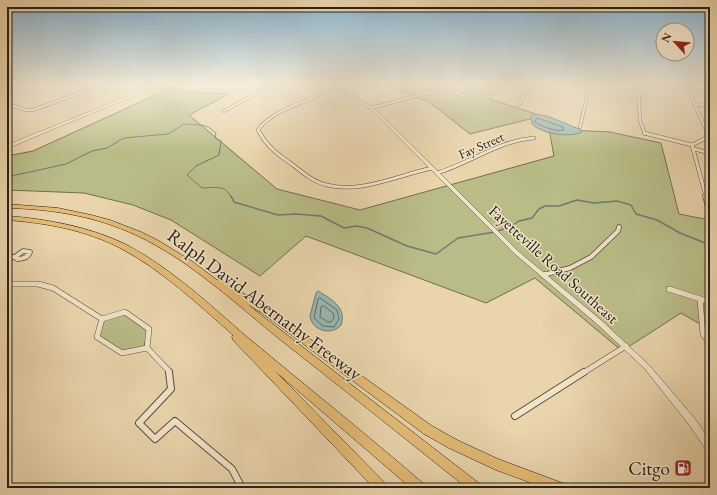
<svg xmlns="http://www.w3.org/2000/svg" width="717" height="495" font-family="'EB Garamond',serif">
<rect width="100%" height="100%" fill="#e9d4ab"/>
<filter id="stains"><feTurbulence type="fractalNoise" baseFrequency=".005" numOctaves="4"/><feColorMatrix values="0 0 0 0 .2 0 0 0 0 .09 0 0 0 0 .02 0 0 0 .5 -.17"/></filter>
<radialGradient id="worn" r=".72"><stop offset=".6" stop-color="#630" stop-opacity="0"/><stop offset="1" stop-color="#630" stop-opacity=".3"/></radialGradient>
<!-- green -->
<g fill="#b9bc87" stroke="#716e4e">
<polygon points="382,84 500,84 490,99 542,116 470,134 429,102"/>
<polygon points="173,87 192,92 229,94 189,115 277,189 360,210 554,156 549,129 610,132 661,143 679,214 710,220 710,330 681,313 622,351 535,278 486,303 306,236 260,276 171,220 133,205 84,193 7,190 7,156 33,151"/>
<polygon points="123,313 148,330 144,347 123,351 99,336 104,320"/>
</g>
<!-- water -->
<g fill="#99b7b2" stroke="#6c7b74">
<path d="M 536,114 L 547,116 L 579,129 L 582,132 C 569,138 542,134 532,124 L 531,118 L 532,115 Z"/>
<path d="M 318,291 C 331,299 347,307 341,325 C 332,336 312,331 310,316 L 316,293 Z"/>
</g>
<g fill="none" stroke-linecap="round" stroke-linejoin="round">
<!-- shore -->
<g stroke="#616c64" stroke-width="1">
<path d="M 537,118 L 563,127 L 564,130 C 554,132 544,127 535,122 Z"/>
<polygon points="320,298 337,310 339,319 334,327 323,326 314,318 318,299"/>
<polygon points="324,306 333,313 334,318 331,322 328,322 320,317 321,307"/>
</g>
<!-- stream-far1 -->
<path stroke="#6c7b74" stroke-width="1" d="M 7,177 L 66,164 L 92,151 L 107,148 L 124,138 L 168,134 L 184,124 L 202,125 L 208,127 L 216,133 L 215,138 L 221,141 L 219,155 L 196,166 L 187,175 L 202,188 C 215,188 225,184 231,197"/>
<!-- stream -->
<polyline stroke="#6c7b74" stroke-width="1.5" points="231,196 234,202 278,215 296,214 321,216 344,228 356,226 367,228 407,246 436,254 458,238 495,232 510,227 519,221 532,218 539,209 545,206 559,206 577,200 594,203 617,201 631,205 636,214 657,220 680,233 710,245"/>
<!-- minor-far4 casing -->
<g stroke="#594d3b" stroke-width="3.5">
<g id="minor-far4">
<polyline points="134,84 151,88"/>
<polyline points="418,84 448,88 464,96"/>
<polyline points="579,84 588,85 589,88 580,127"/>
<polyline points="638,84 640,121 645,134"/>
<polyline points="688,84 691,96 707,132 707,134"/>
<polyline points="7,98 48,84"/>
<polyline points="7,104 26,110 33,110 105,84"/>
<polyline points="695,104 710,107"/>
<polyline points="519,105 531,84"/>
<polyline points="371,108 431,92 437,86"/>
<polyline points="224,111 274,84"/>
<polyline points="38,134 160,84"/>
<path d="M 260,134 L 258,130 C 271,112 295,106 314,97 C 321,94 327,89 333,85"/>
</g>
</g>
<!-- minor-far3 casing -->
<g stroke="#594d3b" stroke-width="4">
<g id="minor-far3">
<path d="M 260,133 C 267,147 280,156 293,165 C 303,173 314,182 327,185 C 360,194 399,175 432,168"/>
<polyline points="644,133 692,145"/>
<polyline points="7,147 40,133"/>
<polyline points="694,149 710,153"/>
<path d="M 437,173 C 471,163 497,141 534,138"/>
<polyline points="706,197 692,145 706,138 707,133"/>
</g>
</g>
<!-- minor-far2 casing -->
<g stroke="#594d3b" stroke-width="5.5">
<g id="minor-far2">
<polyline points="705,196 710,214"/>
<path d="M 23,251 L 30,252 C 28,258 23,259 17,259 L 15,257 Z"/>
<polyline points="7,257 15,257"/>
<polyline points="543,275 570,268 591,257 618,231 619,227"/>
</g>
</g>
<!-- minor-far1 casing -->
<g stroke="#594d3b" stroke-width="6">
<g id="minor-far1">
<polyline points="543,275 546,274"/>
<polyline points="7,284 38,284 53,288 102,319 97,337 122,353 147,348"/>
<polyline points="669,289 710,302"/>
<polyline points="700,299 703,334 710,344"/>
<polyline points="102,319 125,312 149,329 147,348"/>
<polyline points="147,348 169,371 169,373"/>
<polyline points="583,373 626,346"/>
</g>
</g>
<!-- minor casing -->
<g stroke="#594d3b" stroke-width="8">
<g id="minor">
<polyline points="169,372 171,389 139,423 155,439 175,421 232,469 242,488"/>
<polyline points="515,416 584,372"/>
</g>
</g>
<!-- tertiary casing -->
<g stroke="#594d3b" stroke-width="1">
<polygon id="tertiary" points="330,84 332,84 374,108 519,252 601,320 649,365 696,420 710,441 710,452 707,451 690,426 645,369 597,324 515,254 372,110 330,85"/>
</g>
<!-- motorway casing -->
<g stroke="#292016" stroke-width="1">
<g id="motorway">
<path d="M 7,204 L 58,208 L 91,215 L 110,220 L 141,232 L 159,241 L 193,262 L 217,280 L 222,280 L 268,309 L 432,426 L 457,440 L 498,459 L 565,484 L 567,488 L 545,488 L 496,470 L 449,448 L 424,434 L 262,313 L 247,304 L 480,484 L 482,488 L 467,488 C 407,440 347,392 287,345 C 239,307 192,261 136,235 C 95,216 52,209 7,208 Z"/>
<path d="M 7,216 C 48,219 90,227 127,245 C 172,269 209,304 247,337 C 306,386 366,434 424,484 L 426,488 L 411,488 L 275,371 L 386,484 L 388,488 L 374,488 L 233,340 L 232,337 L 233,335 C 198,304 163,271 122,249 C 86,230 47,223 7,220 Z"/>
</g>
</g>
<!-- minor-far4 -->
<use href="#minor-far4" stroke="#f1e3c8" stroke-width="2.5"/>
<!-- minor-far3 -->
<use href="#minor-far3" stroke="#f1e3c8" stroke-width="3"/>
<!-- minor-far2 -->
<use href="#minor-far2" stroke="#f1e3c8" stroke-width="4"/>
<!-- minor-far1 -->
<use href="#minor-far1" stroke="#f1e3c8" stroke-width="5"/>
<!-- minor -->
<use href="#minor" stroke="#f1e3c8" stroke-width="6"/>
<!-- tertiary -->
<use href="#tertiary" fill="#f1e3c8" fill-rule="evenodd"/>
<!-- motorway -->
<use href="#motorway" fill="#e4ba76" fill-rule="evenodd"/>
</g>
<!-- sky -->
<linearGradient id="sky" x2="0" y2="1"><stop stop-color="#88b5d2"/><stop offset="0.55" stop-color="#f5ecd9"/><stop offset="1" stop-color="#f5ecd9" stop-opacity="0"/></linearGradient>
<rect width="717" height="153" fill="url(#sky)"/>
<!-- icons -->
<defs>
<g id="fuel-square" transform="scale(0.9)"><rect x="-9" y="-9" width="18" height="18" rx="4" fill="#8f2418" stroke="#f1e3c8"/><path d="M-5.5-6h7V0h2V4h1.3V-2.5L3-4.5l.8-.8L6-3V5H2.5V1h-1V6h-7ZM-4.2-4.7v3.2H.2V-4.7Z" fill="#fff"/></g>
</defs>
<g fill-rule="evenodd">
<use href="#fuel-square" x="683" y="468"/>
</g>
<g text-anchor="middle" stroke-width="3" stroke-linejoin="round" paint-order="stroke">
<!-- far-street labels -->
<g font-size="13" fill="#292016" stroke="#f1e3c8">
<text transform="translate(481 145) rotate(-24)" y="5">Fay Street</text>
</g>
<!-- street labels -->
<g font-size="16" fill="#292016" stroke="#f1e3c8">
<text transform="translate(554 264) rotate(42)" y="6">Fayetteville Road Southeast</text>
</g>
<!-- near-street labels -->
<g font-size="19" fill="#292016" stroke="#f1e3c8">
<text transform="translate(265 304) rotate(37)" y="7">Ralph David Abernathy Freeway</text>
</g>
<!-- near-poi labels -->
<g font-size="19" fill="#292016" stroke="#f1e3c8" text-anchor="end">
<text x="670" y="475">Citgo</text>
</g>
</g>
<!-- margin -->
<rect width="717" height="495" fill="none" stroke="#e9d4ab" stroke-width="24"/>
<rect x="8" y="8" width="701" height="479" fill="none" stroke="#292016" stroke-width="2"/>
<rect x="12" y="12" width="693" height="471" fill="none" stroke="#292016"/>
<!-- north arrow -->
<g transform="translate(675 42) rotate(297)"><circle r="19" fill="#f1e3c8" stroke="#a19581"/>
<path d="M0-3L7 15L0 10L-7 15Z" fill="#8f2418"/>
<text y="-6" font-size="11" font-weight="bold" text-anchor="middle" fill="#292016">N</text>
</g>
<rect width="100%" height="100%" filter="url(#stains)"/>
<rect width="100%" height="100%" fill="url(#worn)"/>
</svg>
